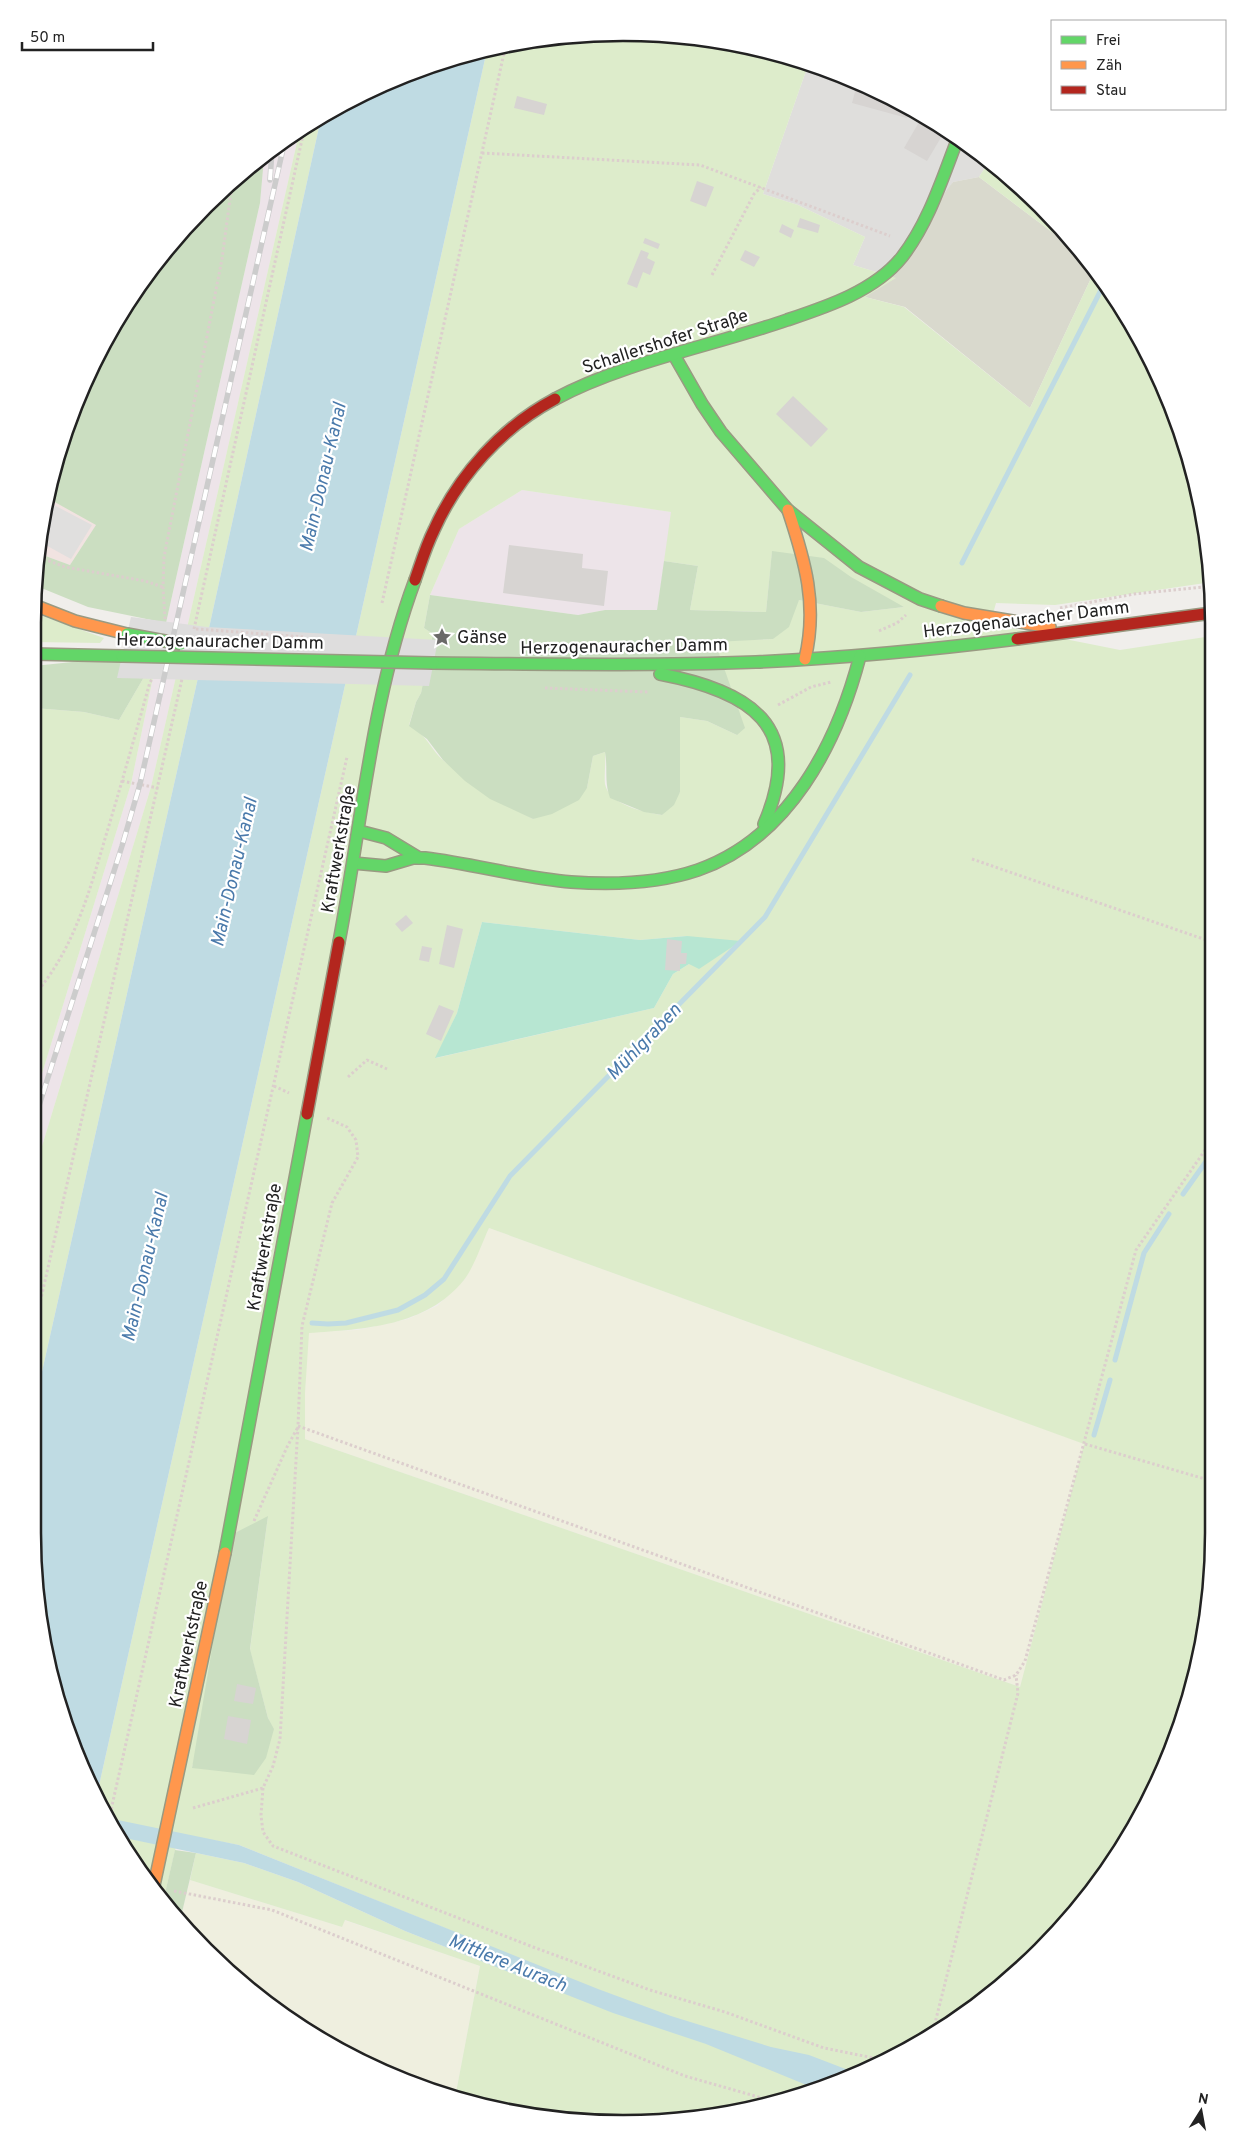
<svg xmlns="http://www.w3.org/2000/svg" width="1246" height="2156" font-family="Overpass,sans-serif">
<rect width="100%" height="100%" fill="#f0eeeb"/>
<!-- residential -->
<polygon fill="#dfdedc" points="808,65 849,77 951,132 988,163 979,177 953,182 896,278 853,265 865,237 798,205 763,194"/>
<!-- commercial -->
<polygon fill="#f1e3e1" points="51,500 97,524 70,565 40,554"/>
<!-- industrial -->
<g fill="#ede4e9">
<polygon points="300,129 151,787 36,1166 36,1093 131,784 158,653 166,623 260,203 264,158"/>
<polygon points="522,490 672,512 657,610 605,610 578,615 430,595 459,529"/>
</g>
<!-- construction -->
<polygon fill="#d9d9cd" points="979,177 1073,248 1093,274 1030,408 905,307 865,297 953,182"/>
<!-- farmland -->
<g fill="#efefdf">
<polygon points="489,1228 1085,1444 1020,1687 305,1439 305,1393 308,1332 358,1330 408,1319 437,1306 465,1279"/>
<polygon points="190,1880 342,1927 344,1920 480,1966 455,2098 362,2063 295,2024 206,1951 180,1921"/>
</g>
<!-- grass -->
<g fill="#ddeccb" fill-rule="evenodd">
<path d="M 623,33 L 738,44 L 808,65 L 763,194 L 798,205 L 865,237 L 853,265 L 896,278 L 865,297 L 904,307 L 1030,408 L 1093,274 L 1134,328 L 1182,433 L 1212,582 L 1055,605 L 996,603 L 990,624 L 1120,650 L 1212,636 L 1212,1572 L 1182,1723 L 1114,1861 L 1067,1923 L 983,2001 L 918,2045 L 813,2092 L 738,2112 L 623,2123 L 470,2103 L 455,2098 L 480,1966 L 345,1920 L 342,1927 L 190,1880 L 196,1853 L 244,1863 L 298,1882 L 405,1931 L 481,1961 L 487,1945 L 239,1845 L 179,1834 L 163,1902 L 154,1892 L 96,1799 L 487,50 L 508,44 ZM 522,490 L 671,512 L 664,561 L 698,566 L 690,610 L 766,612 L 772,552 L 904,607 L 861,612 L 799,600 L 773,639 L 715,641 L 737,735 L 707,721 L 680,717 L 680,792 L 662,815 C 644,812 609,805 605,784 C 604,777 606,761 605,752 L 593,756 L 587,788 L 533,819 C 504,805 469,782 444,761 C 430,749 429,737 409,725 L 416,702 L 421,693 L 433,634 L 424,628 L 430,595 L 459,529 ZM 482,922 L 640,940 L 687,936 L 689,964 L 673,974 L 654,1008 L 436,1058 L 457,1013 ZM 489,1228 L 1084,1444 L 1020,1687 L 305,1439 L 305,1393 L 309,1333 C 364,1329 426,1327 464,1280 C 474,1267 482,1243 489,1228 ZM 268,1516 L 250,1650 L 268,1718 L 273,1729 L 192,1767 Z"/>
<polygon points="321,118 204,651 37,1394 36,1166 151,787 300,129"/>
<polygon points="988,163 1041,206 1073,248 979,177"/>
<polygon points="34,613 104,638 100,643 34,642"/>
<polygon points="158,653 131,784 36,1093 34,708 84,712 119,720"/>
</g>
<!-- forest -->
<g fill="#cbdec1">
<polygon points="264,158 260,203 166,623 88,607 34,585 40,554 70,565 96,525 51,500 64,433 132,295 205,206"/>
<path d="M 772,551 L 824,558 L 851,577 L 904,607 L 861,612 L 799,600 L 789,627 L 773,639 L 715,642 L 745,728 L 737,735 L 707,721 L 680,717 L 680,792 L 674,805 L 662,815 L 644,812 L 610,798 C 604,781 608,769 605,752 L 593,756 L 587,788 L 579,800 L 552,814 L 533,819 L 490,799 L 465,781 L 443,760 L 427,739 L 409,726 L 416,702 L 421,693 L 433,634 L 424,628 L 430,595 L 578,615 L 605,610 L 657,610 L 664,561 L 698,566 L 690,610 L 766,612 Z"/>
<polygon points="158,653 119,720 84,712 34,708 34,666"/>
<polygon points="268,1516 250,1649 268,1718 274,1729 266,1758 254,1775 192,1768 231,1535"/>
<polygon points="175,1850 196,1853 180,1921 163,1902"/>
</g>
<!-- pitch -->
<polygon fill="#b7e6d2" points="482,922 640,940 687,936 741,941 699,969 689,964 673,974 654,1008 435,1058 457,1013"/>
<!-- parking -->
<polygon fill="#e0dfde" points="50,503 92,525 71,559 42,543"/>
<!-- water -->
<g fill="#bfdbe3">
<polygon points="487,50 96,1799 64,1723 38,1610 37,1394 204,651 321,118 397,78"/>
<polygon points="108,1818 239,1845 598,1989 671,2016 771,2047 809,2055 856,2073 822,2088 804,2084 706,2044 613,2013 405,1931 298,1882 244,1863 120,1837"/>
</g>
<!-- pier -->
<polygon fill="#dedddd" points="131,617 207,627 438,640 429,686 117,678"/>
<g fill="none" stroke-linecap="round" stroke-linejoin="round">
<!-- stream -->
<g stroke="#bfdbe3" stroke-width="5">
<polyline points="962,563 1103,286"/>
<polyline points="1183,1194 1212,1153"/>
<polyline points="312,1323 328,1324 346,1323 398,1310 425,1295 444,1279 510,1176 765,917 910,675"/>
<polyline points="1115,1360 1144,1253 1169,1214"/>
<polyline points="1094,1435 1110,1380"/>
</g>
</g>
<!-- building -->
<g fill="#d7d4d2">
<polygon points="856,88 883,96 909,110 907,118 852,103"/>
<polygon points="517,96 547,104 544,115 514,108"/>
<polygon points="922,117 946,129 927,161 904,148"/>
<polygon points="697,181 714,187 706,207 690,201"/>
<polygon points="800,218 820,225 818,233 797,227"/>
<polygon points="782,224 794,230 791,238 779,232"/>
<polygon points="645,238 660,244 658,249 643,243"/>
<polygon points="641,250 649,253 647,258 655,262 650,275 643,272 637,288 627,284"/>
<polygon points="745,250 760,257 754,267 740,260"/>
<polygon points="793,396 828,429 811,447 776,414"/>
<polygon points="509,545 583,554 582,568 608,571 604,606 503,593"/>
<polygon points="406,915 413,923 402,932 395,924"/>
<polygon points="447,925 463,929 454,968 439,964"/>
<polygon points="667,939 682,941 681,953 687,953 686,964 680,964 680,971 665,970"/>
<polygon points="422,946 432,948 429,962 419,960"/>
<polygon points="439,1005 454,1011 441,1041 426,1034"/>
<polygon points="237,1684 256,1688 253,1704 234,1701"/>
<polygon points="228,1716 251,1720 247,1744 224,1739"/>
</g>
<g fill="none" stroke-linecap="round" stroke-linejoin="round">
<!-- fast casing -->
<g stroke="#999a82" stroke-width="14">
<g id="fast">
<polyline points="674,355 702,404 721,432 788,510 859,567 920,599 941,606"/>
<path d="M 555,399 C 624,362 712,346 787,320 C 826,307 875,291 902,257 C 929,222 942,179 958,138"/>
<polyline points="34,654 122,656"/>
<path d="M 433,663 C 541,664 648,666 756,662 C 843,658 930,650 1017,639"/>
<path d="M 660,674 C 749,691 807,725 764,824"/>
<polyline points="359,831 386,838 419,858"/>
<path d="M 353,863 L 386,866 L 413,858 L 425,858 C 474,864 522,878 571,882 C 613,885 657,884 698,870 C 789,838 837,744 860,656"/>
<path d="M 339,942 C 362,821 372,696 415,580"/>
<polyline points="225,1553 307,1114"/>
</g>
</g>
<!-- slow casing -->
<g stroke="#999a82" stroke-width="14">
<g id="slow">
<path d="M 788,510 C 805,561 818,605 805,659"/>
<polyline points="34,605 75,621 127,634"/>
<polyline points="941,606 964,613 1050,627"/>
<polyline points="153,1890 225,1553"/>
</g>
</g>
<!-- jam casing -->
<g stroke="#999a82" stroke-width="14">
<g id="jam">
<path d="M 415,580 C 421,563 426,546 434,530 C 458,476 502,427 555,399"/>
<polyline points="1017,639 1212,613"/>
<polyline points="307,1114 339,942"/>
</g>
</g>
<!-- path -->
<g stroke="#dccecd" stroke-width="3" stroke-dasharray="2.5 2.5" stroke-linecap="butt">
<polyline points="482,153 700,165 890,236"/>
<polyline points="712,275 754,194 761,187"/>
<polyline points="39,557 65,567 145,581 163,587"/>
<polyline points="382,603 506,44"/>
<polyline points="1060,608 1134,594 1212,586"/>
<polyline points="165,619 163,587 164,557 222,259 232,184"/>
<polyline points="194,629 305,126"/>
<polyline points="879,631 897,623 906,615"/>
<polyline points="545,688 649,692"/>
<polyline points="778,705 811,687 831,682"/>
<polyline points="122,781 158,788"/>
<polyline points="972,859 1212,942"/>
<path d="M 35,994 C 75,948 90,889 107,832 C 122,782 136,732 150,682 L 153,678"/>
<polyline points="348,1077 367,1060 387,1069"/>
<polyline points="274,1086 289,1093"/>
<polyline points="37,1316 182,679"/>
<polyline points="298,1426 1004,1680 1016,1675 1025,1661 1136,1250 1212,1140"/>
<polyline points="1085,1444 1212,1481"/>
<polyline points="254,1521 287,1447 298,1427"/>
<polyline points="263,1788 261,1815 263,1832 273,1846 533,1947 650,1990 725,2012 824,2048 884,2060"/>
<polyline points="193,1808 263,1788 273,1766 280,1739 298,1426 302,1326 332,1203 358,1157 356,1140 347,1127 327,1118"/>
<polyline points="109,1819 347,757"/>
<polyline points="174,1891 272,1910 685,2076 776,2102"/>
<polyline points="932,2035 1018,1693 1016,1675"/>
</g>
<!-- fast -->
<use href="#fast" stroke="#63d668" stroke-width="11"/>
<!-- slow -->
<use href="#slow" stroke="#ff974d" stroke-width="11"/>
<!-- jam -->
<use href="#jam" stroke="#b3261e" stroke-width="11"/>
<!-- rail casing -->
<g stroke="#ccc" stroke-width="5.5">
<g id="rail">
<polyline points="270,180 272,150"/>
<polyline points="36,1115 122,846 140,784 285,140"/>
</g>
</g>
<!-- rail -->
<use href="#rail" stroke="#fff" stroke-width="4" stroke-dasharray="11" stroke-linecap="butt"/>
<!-- fast-bridge casing -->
<g stroke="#999a82" stroke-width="14" stroke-linecap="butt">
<g id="fast-bridge">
<polyline points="127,634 181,644"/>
<polyline points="122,656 433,663"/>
</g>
</g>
<!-- path-bridge -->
<polyline stroke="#dccecd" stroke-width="3" stroke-dasharray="2.5 2.5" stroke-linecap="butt" points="196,629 305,637"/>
<!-- fast-bridge -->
<use href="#fast-bridge" stroke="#63d668" stroke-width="11"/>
</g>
<!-- icons -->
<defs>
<g id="sight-bare" transform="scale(1.5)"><path d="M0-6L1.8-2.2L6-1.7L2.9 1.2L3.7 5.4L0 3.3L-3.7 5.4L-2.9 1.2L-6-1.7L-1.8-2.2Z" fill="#6a6968" stroke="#fff" stroke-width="2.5" paint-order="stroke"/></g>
</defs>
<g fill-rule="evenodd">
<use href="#sight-bare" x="442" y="637"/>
</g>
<g text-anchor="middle" stroke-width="4.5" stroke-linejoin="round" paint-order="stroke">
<!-- street labels -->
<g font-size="18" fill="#222" stroke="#fff">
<text transform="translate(665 341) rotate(-18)" y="6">Schallershofer Straße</text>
<text transform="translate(1026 619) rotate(-7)" y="6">Herzogenauracher Damm</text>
<text transform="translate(220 641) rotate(1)" y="6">Herzogenauracher Damm</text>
<text transform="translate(624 646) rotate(-1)" y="6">Herzogenauracher Damm</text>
<text transform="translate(338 849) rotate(-80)" y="6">Kraftwerkstraße</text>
<text transform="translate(264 1247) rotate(-80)" y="6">Kraftwerkstraße</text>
<text transform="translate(188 1644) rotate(-78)" y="6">Kraftwerkstraße</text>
</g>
<!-- poi labels -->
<g font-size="18" fill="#222" stroke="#fff" text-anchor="start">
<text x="457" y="643">Gänse</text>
</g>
<!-- water labels -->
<g font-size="19" font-style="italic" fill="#4a7aab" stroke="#fff">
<text transform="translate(322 477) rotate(-77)" y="7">Main-Donau-Kanal</text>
<text transform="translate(233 872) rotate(-77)" y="7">Main-Donau-Kanal</text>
<text transform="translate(643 1041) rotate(-46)" y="7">Mühlgraben</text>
<text transform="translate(144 1267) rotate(-77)" y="7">Main-Donau-Kanal</text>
<text transform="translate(508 1962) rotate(22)" y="7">Mittlere Aurach</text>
</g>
</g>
<!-- crop -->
<path d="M0 0H1246V2156H0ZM623 41H623A582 582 0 0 1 1205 623V1533A582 582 0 0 1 623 2115H623A582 582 0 0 1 41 1533V623A582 582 0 0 1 623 41Z" fill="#fff" fill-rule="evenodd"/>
<path fill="none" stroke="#222" stroke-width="2.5" d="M623 41H623A582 582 0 0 1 1205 623V1533A582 582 0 0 1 623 2115H623A582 582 0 0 1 41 1533V623A582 582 0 0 1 623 41Z"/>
<!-- legend -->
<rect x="1051" y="20" width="175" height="90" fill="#ffffff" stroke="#a7a7a7"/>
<rect x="1061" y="36" width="25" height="8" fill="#63d668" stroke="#a7a7a7"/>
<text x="1096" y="45" font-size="15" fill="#222222">Frei</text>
<rect x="1061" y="61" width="25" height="8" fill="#ff974d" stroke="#a7a7a7"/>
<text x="1096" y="70" font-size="15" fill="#222222">Zäh</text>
<rect x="1061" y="86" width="25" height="8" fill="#b3261e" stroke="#a7a7a7"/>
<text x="1096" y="95" font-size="15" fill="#222222">Stau</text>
<!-- north arrow -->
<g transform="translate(1201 2111) rotate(11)" stroke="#ffffff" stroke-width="4" paint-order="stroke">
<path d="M0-4L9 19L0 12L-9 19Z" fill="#222222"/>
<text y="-8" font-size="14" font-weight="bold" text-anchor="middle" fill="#222222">N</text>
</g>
<!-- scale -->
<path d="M22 42v8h131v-8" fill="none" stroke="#222222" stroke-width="2.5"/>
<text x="30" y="42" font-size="15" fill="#222222" stroke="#ffffff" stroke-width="4" paint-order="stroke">50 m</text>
</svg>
